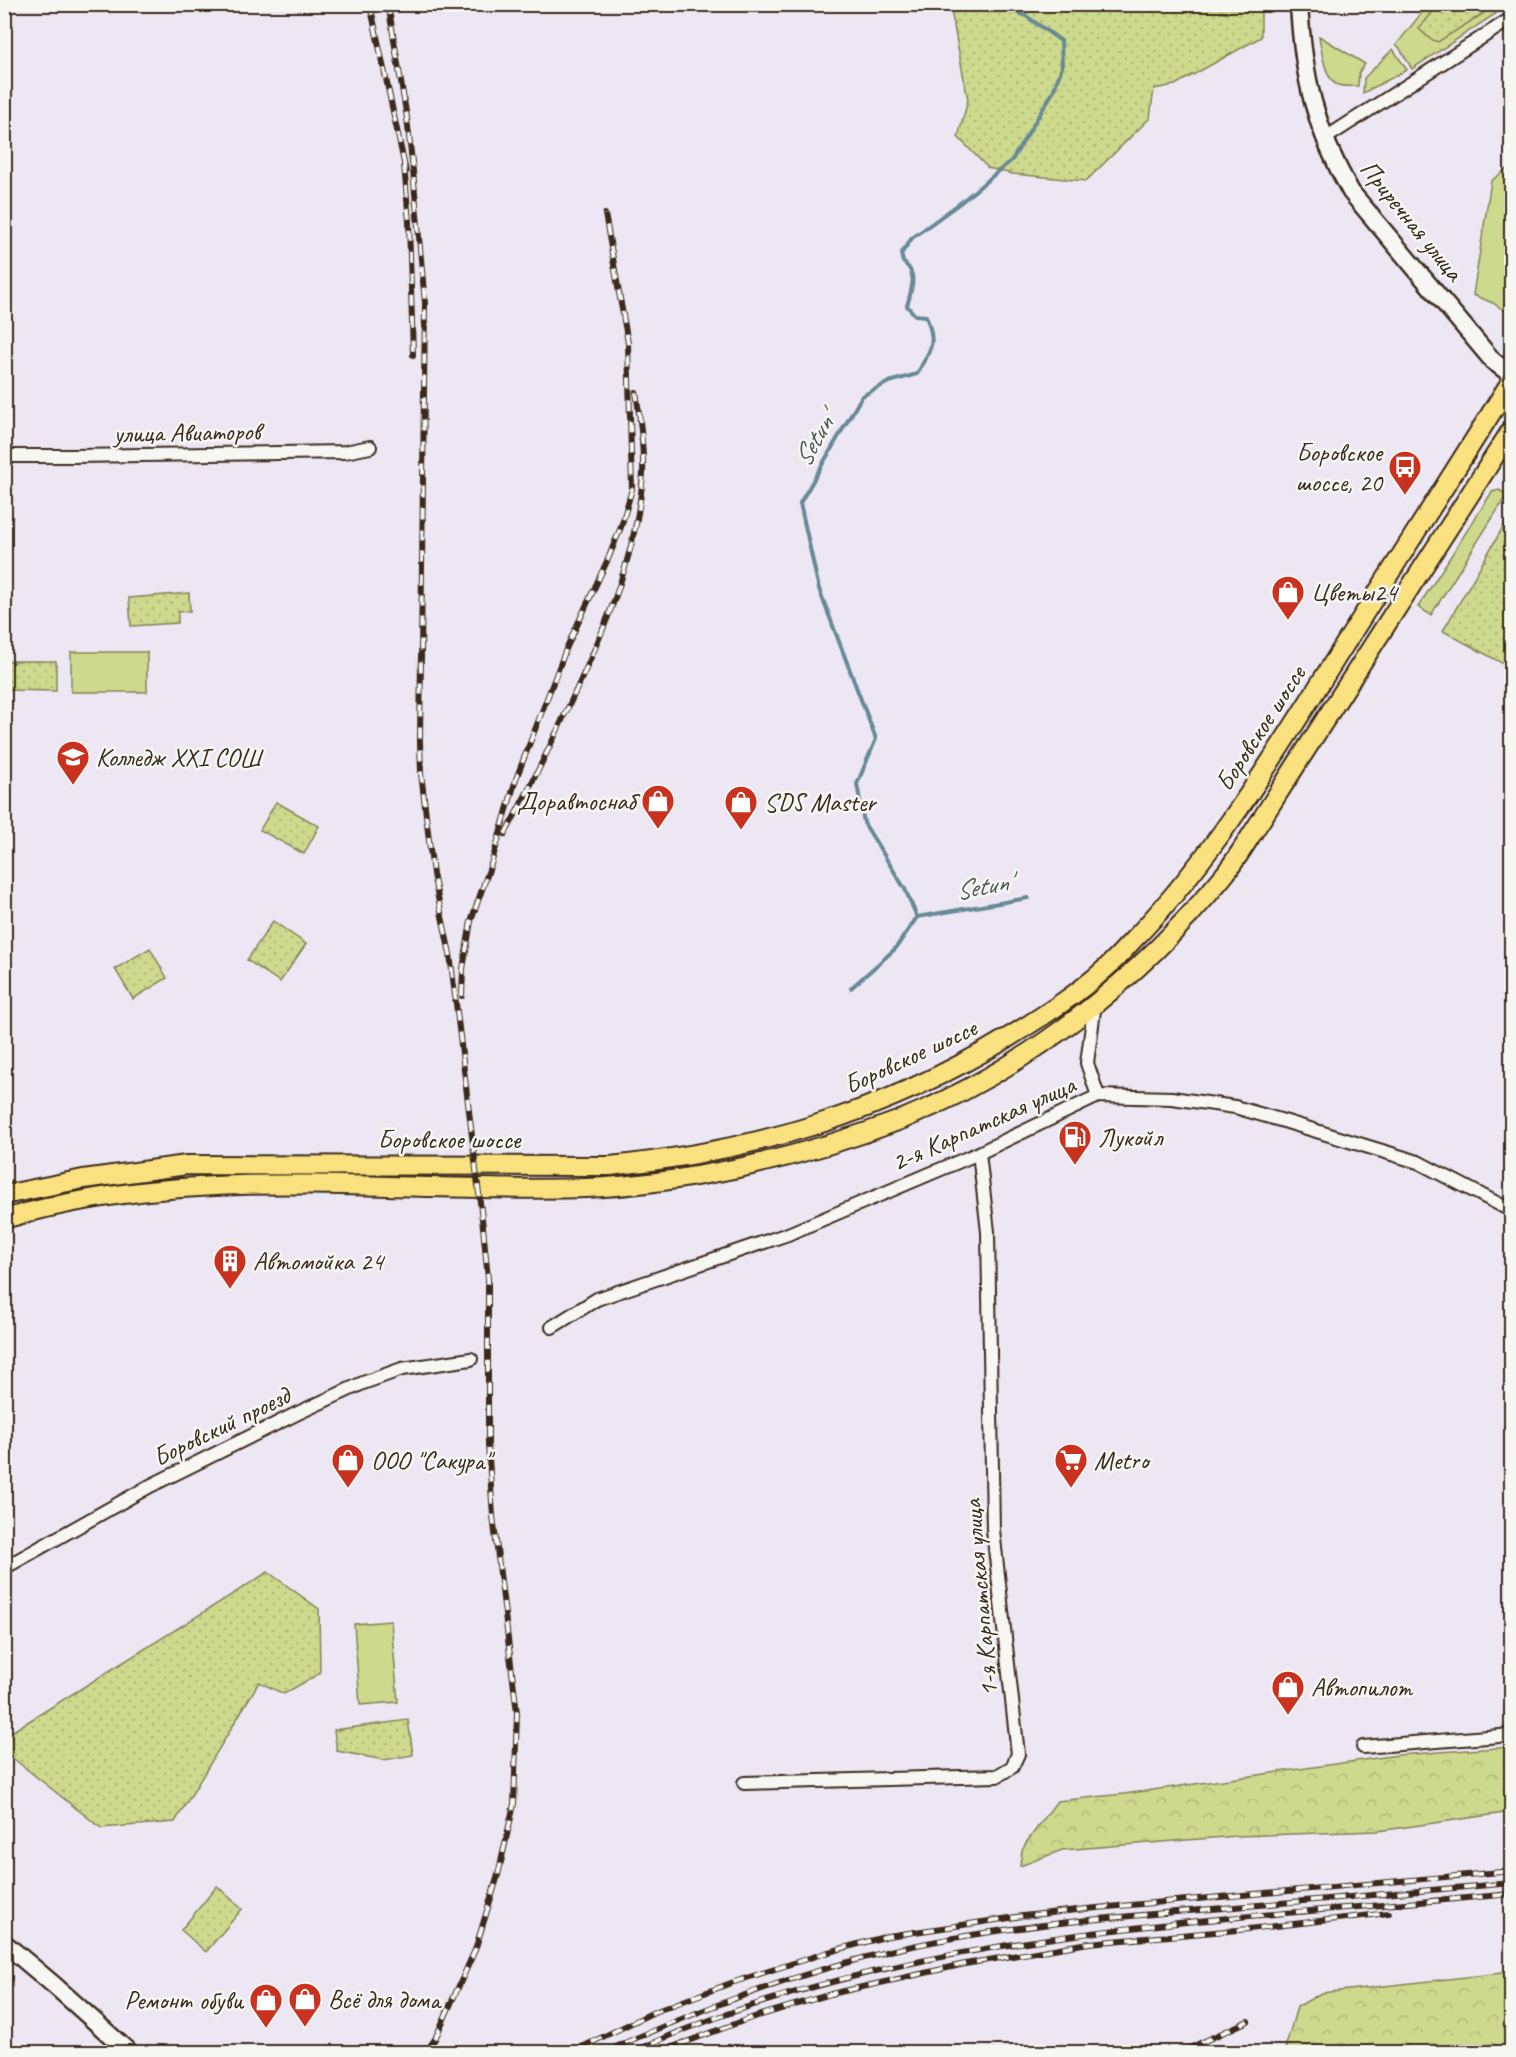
<svg xmlns="http://www.w3.org/2000/svg" width="1516" height="2057" font-family="Caveat,sans-serif">
<defs>
<pattern id="forest-crowns" width="20" height="18" patternUnits="userSpaceOnUse" patternTransform="scale(1.5)"><rect width="20" height="18" fill="#cdd98d"/><path d="M2 6a3 3 0 1 1 6 0M12 15a3 3 0 1 1 6 0" fill="none" stroke="#b1ba79"/></pattern>
<pattern id="park-dots" width="8" height="8" patternUnits="userSpaceOnUse" patternTransform="scale(1.5)"><rect width="8" height="8" fill="#cdd98d"/><path d="M2 2h.1M6 6h.1" fill="none" stroke="#b1ba79" stroke-width="1.8" stroke-linecap="round"/></pattern>
</defs>
<rect width="100%" height="100%" fill="#ece7f3"/>
<filter id="ink" filterUnits="userSpaceOnUse"><feTurbulence type="fractalNoise" baseFrequency=".0167" numOctaves="2"/><feDisplacementMap in="SourceGraphic" scale="12" xChannelSelector="R" yChannelSelector="G"/><feConvolveMatrix kernelMatrix="1 2 1 2 8 2 1 2 1" color-interpolation-filters="sRGB"/></filter>
<g filter="url(#ink)">
<!-- grass -->
<g fill="#cdd98d" stroke="#848256" stroke-width="1.5">
<polygon points="1428,5 1493,5 1501,10 1412,69 1399,47 1396,45"/>
<path d="M 1319,36 L 1365,64 L 1359,72 L 1358,86 C 1352,86 1344,87 1338,85 C 1325,81 1321,48 1319,36 Z"/>
<polygon points="1393,49 1407,70 1363,93 1364,78"/>
<polygon points="1511,166 1512,314 1511,315 1493,303 1473,295 1491,181"/>
<polygon points="1499,490 1507,495 1431,615 1418,607 1492,492"/>
<rect x="71" y="652" width="76" height="40"/>
<polygon points="391,1621 398,1702 360,1705 354,1624"/>
</g>
<!-- forest -->
<g fill="url(#forest-crowns)" stroke="#848256" stroke-width="1.5">
<polygon points="1511,1747 1511,1812 1378,1831 1237,1836 1062,1850 1020,1866 1022,1851 1026,1843 1057,1801 1124,1794 1398,1755"/>
<polygon points="1511,1972 1511,2046 1467,2052 1284,2052 1297,2007 1321,1993"/>
</g>
<!-- park -->
<g fill="url(#park-dots)" stroke="#848256" stroke-width="1.5">
<polygon points="950,5 1261,5 1261,37 1175,85 1154,89 1150,118 1086,181 1013,174 988,168 958,137 968,100"/>
<polygon points="1438,5 1477,5 1484,13 1438,42 1430,39 1419,29"/>
<polygon points="1506,522 1512,525 1511,668 1443,631"/>
<polygon points="189,593 190,611 178,612 178,623 131,626 129,598"/>
<polygon points="5,661 56,661 56,691 5,690"/>
<polygon points="276,802 319,826 304,854 260,830"/>
<polygon points="273,921 306,944 280,982 247,960"/>
<polygon points="150,948 167,978 133,999 115,969"/>
<polygon points="268,1572 319,1609 320,1673 284,1694 259,1682 175,1822 101,1828 5,1752 5,1736"/>
<polygon points="408,1720 413,1755 384,1760 337,1751 334,1730"/>
<polygon points="217,1886 242,1909 206,1952 181,1930"/>
</g>
<g fill="none" stroke-linecap="round" stroke-linejoin="round">
<!-- stream -->
<g stroke="#678995" stroke-width="4">
<path d="M 994,4 L 1026,16 L 1061,41 L 1062,67 L 1053,92 L 1012,160 L 960,203 L 912,238 L 901,254 L 903,262 C 919,274 911,290 907,306 L 915,315 L 926,316 C 937,344 931,349 917,374 L 889,382 L 862,396 L 800,503 L 819,589 L 876,739 L 857,784 L 864,823 L 905,889 L 917,917 L 1028,898"/>
<polyline points="851,988 895,949 917,917"/>
</g>
<!-- street casing -->
<g stroke="#3b2a1e" stroke-width="16">
<g id="street">
<polyline points="1324,139 1512,18"/>
<polyline points="4,456 74,456 345,452 370,447"/>
<polyline points="1095,1003 1087,1063 1098,1096"/>
<polyline points="552,1327 597,1299 788,1234 979,1153 1098,1096 1172,1098 1235,1107 1287,1122 1418,1162 1512,1211"/>
<polyline points="4,1568 150,1486 298,1413 363,1383 402,1369 471,1359"/>
<polyline points="1363,1747 1512,1735"/>
<polyline points="744,1783 997,1776 1012,1767 1018,1754 993,1530 988,1232 979,1153"/>
</g>
</g>
<!-- secondary casing -->
<g stroke="#3b2a1e" stroke-width="21">
<g id="secondary">
<path d="M 1299,4 C 1303,77 1315,129 1351,192 L 1493,361 L 1512,375"/>
<polyline points="4,1943 54,1985 129,2052"/>
</g>
</g>
<!-- primary casing -->
<g stroke="#3b2a1e" stroke-width="22">
<g id="primary">
<path d="M 4,1195 L 83,1179 L 187,1165 L 610,1166 C 755,1151 884,1113 1009,1037 C 1043,1016 1078,994 1107,967 C 1118,957 1127,946 1138,935 C 1212,857 1269,765 1326,674 C 1388,576 1450,478 1512,380"/>
<path d="M 4,1219 C 193,1162 393,1194 586,1188 C 639,1186 691,1178 743,1167 C 797,1155 851,1139 903,1119 C 1028,1068 1140,979 1225,874 C 1238,857 1249,838 1261,820 C 1281,789 1301,757 1321,726 C 1384,627 1448,528 1512,429"/>
</g>
</g>
<!-- street -->
<use href="#street" stroke="#f6f6f2" stroke-width="12"/>
<!-- secondary -->
<use href="#secondary" stroke="#f6f6f2" stroke-width="16"/>
<!-- primary -->
<use href="#primary" stroke="#fae180" stroke-width="18"/>
<!-- rail casing -->
<g stroke="#3b2a1e" stroke-width="6">
<g id="rail">
<polyline points="370,4 406,172"/>
<polyline points="388,4 407,118 413,171 425,303 420,742 421,773 433,874 450,954 483,1227 488,1279 488,1444 493,1516 517,1713 514,1804 498,1875 475,1950 435,2039 426,2052"/>
<polyline points="404,164 409,222 413,355"/>
<path d="M 505,834 C 529,790 551,745 572,699 C 606,627 637,554 643,474 C 644,446 640,418 636,392"/>
<polyline points="462,996 463,969 471,921 492,861 516,779 566,649 608,559 621,527 632,489 628,343 605,214"/>
<polyline points="572,2052 654,2012 731,1983 825,1953 888,1936 1023,1916 1086,1909 1512,1871"/>
<path d="M 605,2052 C 698,2009 790,1976 890,1951 C 992,1927 1096,1919 1200,1910 C 1304,1901 1408,1892 1512,1883"/>
<path d="M 632,2052 C 905,1928 1218,1921 1512,1894"/>
<polyline points="659,2052 751,2018 831,1994 965,1964 1089,1943 1249,1929 1389,1913"/>
<polyline points="1181,2052 1248,2021"/>
</g>
</g>
<!-- rail -->
<use href="#rail" stroke="#f6f6f2" stroke-width="4" stroke-dasharray="11" stroke-linecap="butt"/>
</g>
</g>
<!-- icons -->
<defs>
<g id="bus-pin" transform="scale(1.725)"><path d="M0 17L-7.5 6A9.5 9.5 0 1 1 7.5 6Z" fill="#c8321e" stroke="#f6f6f2"/><path d="M-5-6H5V4H4V6H2V4H-2V6H-4V4H-5ZM-3.5-4V0h7V-4ZM-3.5 1.2v1.5H-2V1.2ZM2 1.2v1.5H3.5V1.2Z" fill="#fff"/></g>
<g id="shop-pin" transform="scale(1.725)"><path d="M0 17L-7.5 6A9.5 9.5 0 1 1 7.5 6Z" fill="#c8321e" stroke="#f6f6f2"/><path d="M-5-2.5h2.3a2.7 3.5 0 0 1 5.4 0H5L5.5 6h-11ZM-1.5-2.5h3a1.5 2.3 0 0 0-3 0Z" fill="#fff"/></g>
<g id="school-pin" transform="scale(1.725)"><path d="M0 17L-7.5 6A9.5 9.5 0 1 1 7.5 6Z" fill="#c8321e" stroke="#f6f6f2"/><path d="M0-5L7-2L0 1L-7-2ZM-4 1L0 2.5L4 1V4Q0 6-4 4Z" fill="#fff"/></g>
<g id="fuel-pin" transform="scale(1.725)"><path d="M0 17L-7.5 6A9.5 9.5 0 1 1 7.5 6Z" fill="#c8321e" stroke="#f6f6f2"/><path d="M-5.5-6h7V0h2V4h1.3V-2.5L3-4.5l.8-.8L6-3V5H2.5V1h-1V6h-7ZM-4.2-4.7v3.2H.2V-4.7Z" fill="#fff"/></g>
<g id="building-pin" transform="scale(1.725)"><path d="M0 17L-7.5 6A9.5 9.5 0 1 1 7.5 6Z" fill="#c8321e" stroke="#f6f6f2"/><path d="M-4-6H4V6H1V3H-1V6H-4ZM-2.5-4.3h1.7v1.8h-1.7ZM.8-4.3h1.7v1.8H.8ZM-2.5-1h1.7V.8h-1.7ZM.8-1h1.7V.8H.8Z" fill="#fff"/></g>
<g id="supermarket-pin" transform="scale(1.725)"><path d="M0 17L-7.5 6A9.5 9.5 0 1 1 7.5 6Z" fill="#c8321e" stroke="#f6f6f2"/><path d="M-6-5.5h2.5l.6 2H6L4.5 2H-2.5L-4.4-4H-6ZM-1.5 3.2a1.3 1.3 0 1 0 .1 0ZM3 3.2a1.3 1.3 0 1 0 .1 0Z" fill="#fff"/></g>
</defs>
<g fill-rule="evenodd">
<use href="#bus-pin" x="1405" y="467"/>
<use href="#shop-pin" x="1288" y="592"/>
<use href="#school-pin" x="73" y="757"/>
<use href="#shop-pin" x="658" y="801"/>
<use href="#shop-pin" x="741" y="802"/>
<use href="#fuel-pin" x="1075" y="1137"/>
<use href="#building-pin" x="230" y="1261"/>
<use href="#shop-pin" x="348" y="1460"/>
<use href="#supermarket-pin" x="1071" y="1460"/>
<use href="#shop-pin" x="1288" y="1687"/>
<use href="#shop-pin" x="305" y="1999"/>
<use href="#shop-pin" x="266" y="2000"/>
</g>
<g text-anchor="middle" stroke-width="5" stroke-linejoin="round" paint-order="stroke">
<!-- street labels -->
<g font-size="26" fill="#3b2a1e" stroke="#f6f6f2">
<text transform="translate(1412 220) rotate(51)" y="9">Приречная улица</text>
<text transform="translate(187 432) rotate(-1)" y="9">улица Авиаторов</text>
<text transform="translate(1260 728) rotate(-57)" y="9">Боровское шоссе</text>
<text transform="translate(910 1056) rotate(-25)" y="9">Боровское шоссе</text>
<text transform="translate(983 1123) rotate(-24)" y="9">2-я Карпатская улица</text>
<text x="449" y="1148">Боровское шоссе</text>
<text transform="translate(221 1426) rotate(-26)" y="9">Боровский проезд</text>
<text transform="translate(980 1598) rotate(-95)" y="9">1-я Карпатская улица</text>
</g>
<!-- poi labels -->
<g font-size="26" fill="#3b2a1e" stroke="#f6f6f2" text-anchor="start">
<text x="1382" y="461" text-anchor="end">Боровское<tspan x="1382" dy="30">шоссе, 20</tspan></text>
<text x="1311" y="601">Цветы24</text>
<text x="96" y="766">Колледж XXI СОШ</text>
<text x="635" y="810" text-anchor="end">Доравтоснаб</text>
<text x="764" y="811">SDS Master</text>
<text x="1098" y="1146">Лукойл</text>
<text x="253" y="1270">Автомойка 24</text>
<text x="371" y="1469">ООО "Сакура"</text>
<text x="1094" y="1469">Metro</text>
<text x="1311" y="1696">Автопилот</text>
<text x="328" y="2008">Всё для дома</text>
<text x="243" y="2009" text-anchor="end">Ремонт обуви</text>
</g>
<!-- water labels -->
<g font-size="27" font-style="italic" fill="#515a5a" stroke="#f6f6f2">
<text transform="translate(814 440) rotate(-60)" y="9">Setun'</text>
<text transform="translate(983 886) rotate(-10)" y="9">Setun'</text>
</g>
</g>
<!-- margin -->
<rect width="1516" height="2057" fill="none" stroke="#f6f6f2" stroke-width="24"/>
<rect x="12" y="12" width="1492" height="2033" fill="none" stroke="#3b2a1e" stroke-width="2" filter="url(#ink)"/>
</svg>
